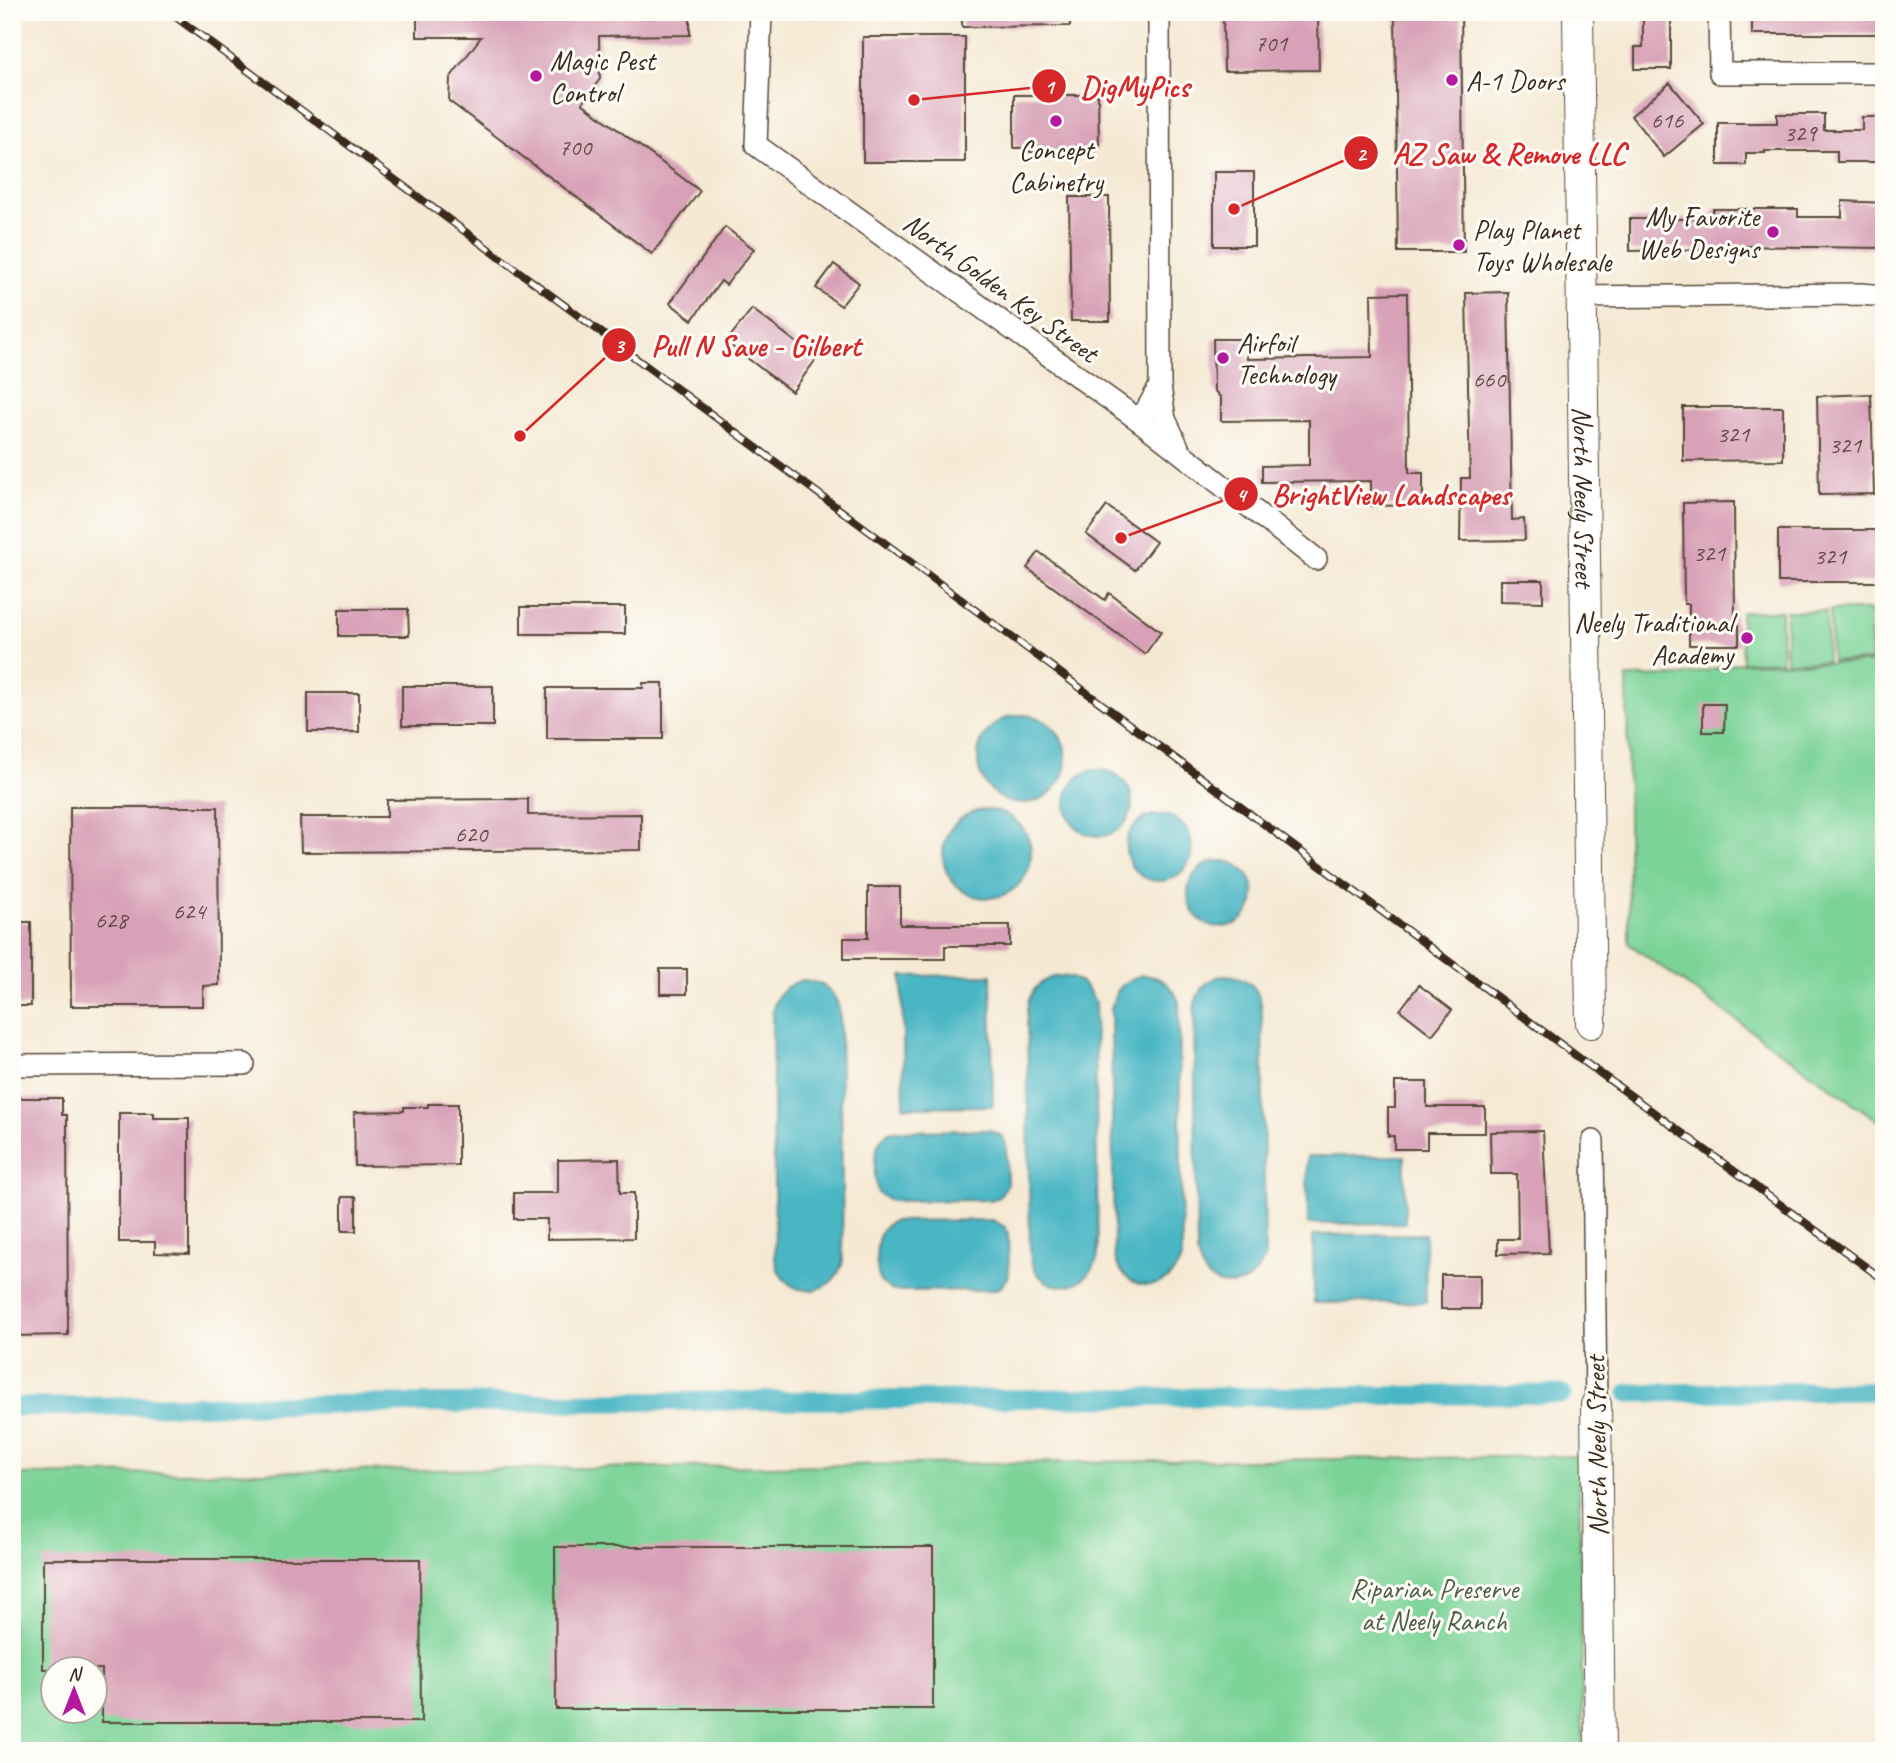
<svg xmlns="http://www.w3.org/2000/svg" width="1896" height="1763" font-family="Caveat,sans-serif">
<rect width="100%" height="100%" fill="#fdfcf7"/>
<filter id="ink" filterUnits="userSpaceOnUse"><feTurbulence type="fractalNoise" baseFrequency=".0143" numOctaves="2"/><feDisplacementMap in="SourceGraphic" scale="14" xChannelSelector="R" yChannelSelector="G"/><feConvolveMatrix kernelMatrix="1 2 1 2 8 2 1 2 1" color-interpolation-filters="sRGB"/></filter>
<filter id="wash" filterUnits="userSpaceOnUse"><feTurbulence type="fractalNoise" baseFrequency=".00686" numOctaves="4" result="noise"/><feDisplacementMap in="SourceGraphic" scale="28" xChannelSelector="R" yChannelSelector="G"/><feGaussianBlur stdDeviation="1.57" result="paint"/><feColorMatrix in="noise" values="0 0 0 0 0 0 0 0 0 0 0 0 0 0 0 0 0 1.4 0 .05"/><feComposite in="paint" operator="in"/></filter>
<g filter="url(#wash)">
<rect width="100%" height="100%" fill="#f5e9d4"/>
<!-- green -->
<g fill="#7cd397" stroke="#5c7e5a" stroke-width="2" fill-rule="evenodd">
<polygon points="1830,610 1870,610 1871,661 1831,661"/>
<polygon points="1781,611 1782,661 1742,662 1741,612"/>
<polygon points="1786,611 1826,611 1827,661 1786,662"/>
<polygon points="1739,663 1884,663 1884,1125 1629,944 1627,677 1682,676"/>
<path d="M 1579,1456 L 1583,1751 L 12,1751 L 12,1475 ZM 52,1668 L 94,1668 L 94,1710 L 52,1710 Z"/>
</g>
<!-- water -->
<g fill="#49b6c4" stroke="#427071" stroke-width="2">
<circle cx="1022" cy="759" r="44"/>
<circle cx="1099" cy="803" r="33"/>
<circle cx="987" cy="854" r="44"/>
<circle cx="1159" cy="848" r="33"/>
<circle cx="1221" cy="894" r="33"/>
<polygon points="991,975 993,1106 904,1107 902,976"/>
<path d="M 1142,975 C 1161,976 1172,984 1179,1002 L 1182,1256 C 1171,1296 1121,1295 1114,1253 L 1111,1010 C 1114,991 1123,980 1142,975 Z"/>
<path d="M 1225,975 C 1248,976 1261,989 1262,1012 L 1265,1256 C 1253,1295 1202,1295 1197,1253 L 1194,1009 C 1197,990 1206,979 1225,975 Z"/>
<path d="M 1058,976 C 1077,976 1088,985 1095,1003 L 1098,1256 C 1087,1296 1035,1296 1030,1254 L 1027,1010 C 1029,991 1039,980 1058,976 Z"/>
<path d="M 803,980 C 826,982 839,994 840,1018 L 843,1261 C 833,1301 781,1300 775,1258 L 772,1014 C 775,995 784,985 803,980 Z"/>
<path d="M 990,1130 L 1003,1137 L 1006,1144 L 1007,1185 L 999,1197 L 991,1200 L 891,1201 L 878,1193 C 873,1174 871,1138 892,1131 Z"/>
<polygon points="1307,1156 1405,1156 1405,1223 1308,1224"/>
<path d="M 992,1220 L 1005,1227 L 1008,1234 L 1009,1275 L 1001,1287 L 993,1290 L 893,1291 L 880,1282 C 875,1264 872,1228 894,1221 Z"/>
<polygon points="1425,1234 1426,1302 1314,1303 1313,1235"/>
</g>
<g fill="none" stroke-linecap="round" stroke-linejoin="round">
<!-- canal -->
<g stroke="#49b6c4" stroke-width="19">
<polyline points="1628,1393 1884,1391"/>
<polyline points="12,1407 1562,1394"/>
</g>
</g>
<g id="blocks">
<!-- building -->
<g fill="#d8a1b7">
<polygon points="417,12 690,12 690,35 599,36 600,79 582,103 700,191 652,254 449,101 450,78 481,37 417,37"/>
<polygon points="962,12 1070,12 1070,26 962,27"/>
<polygon points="1235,12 1249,12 1249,16 1318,16 1319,70 1224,71 1223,17 1235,17"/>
<polygon points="1395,12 1461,12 1464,252 1398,252"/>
<rect x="1752" y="12" width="132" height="22"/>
<polygon points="1643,19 1671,19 1671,69 1635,69 1635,47 1643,47"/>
<rect x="863" y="37" width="102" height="125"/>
<polygon points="1670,83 1704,124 1664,157 1631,116"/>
<polygon points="1014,95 1098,95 1099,146 1097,146 1097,151 1030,152 1030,148 1014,148"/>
<polygon points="1777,114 1824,114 1824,130 1862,130 1862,117 1883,117 1883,162 1837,162 1837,151 1765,151 1765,153 1746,153 1746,165 1718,165 1718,123 1777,123"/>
<rect x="1214" y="172" width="40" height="74"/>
<polygon points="1069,197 1109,197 1110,321 1071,321"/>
<polygon points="1842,201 1884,203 1884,248 1737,246 1737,249 1630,251 1630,219 1713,219 1713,209 1798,209 1798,217 1842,217"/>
<polygon points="725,227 754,249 726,285 721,281 692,320 670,303"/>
<polygon points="834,264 859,283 841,306 816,288"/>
<polygon points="1508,292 1512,520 1524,519 1525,540 1460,541 1461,478 1470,478 1466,293"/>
<polygon points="1407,293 1409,473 1423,473 1423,505 1371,506 1371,481 1262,482 1262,466 1309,465 1309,420 1221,421 1221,398 1214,390 1213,339 1246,339 1247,359 1372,357 1371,294"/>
<polygon points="752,309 817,358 792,392 726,342"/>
<polygon points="1871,394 1874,494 1819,495 1817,396"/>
<polygon points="1683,407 1783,407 1783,460 1683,461"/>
<polygon points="1734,502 1735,625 1739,625 1739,645 1689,645 1689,604 1684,604 1683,503"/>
<polygon points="1107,506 1156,542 1135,570 1086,534"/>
<rect x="1778" y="530" width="104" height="52"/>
<polygon points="1039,552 1105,600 1109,593 1161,632 1145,654 1027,568"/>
<polygon points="1500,580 1543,580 1543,602 1500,601"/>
<rect x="521" y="607" width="104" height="27"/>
<polygon points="339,609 408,609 409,636 339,636"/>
<polygon points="643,683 663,683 663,739 547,739 547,688 643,688"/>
<rect x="402" y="686" width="91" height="40"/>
<rect x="308" y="693" width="51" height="39"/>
<polygon points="1703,704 1725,704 1724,732 1703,732"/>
<polygon points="528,799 528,815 641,814 641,850 301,852 300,817 387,817 387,800"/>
<polygon points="70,807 218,807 219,985 203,986 203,1006 71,1006"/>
<polygon points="868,887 900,887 900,925 1010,925 1010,946 945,946 945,959 844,959 844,938 868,938"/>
<rect x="12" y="922" width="19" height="84"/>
<rect x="660" y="969" width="27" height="25"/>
<polygon points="1419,985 1452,1010 1432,1035 1400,1010"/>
<polygon points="1395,1082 1427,1082 1427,1107 1485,1107 1485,1133 1427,1133 1427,1149 1394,1149 1394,1136 1388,1136 1388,1108 1395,1108"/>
<polygon points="12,1098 62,1098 62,1115 67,1115 68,1335 12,1336"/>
<polygon points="428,1104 458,1104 458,1165 355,1166 354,1112 404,1111 404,1107 428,1107"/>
<polygon points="119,1113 154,1113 154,1118 189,1118 189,1254 155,1253 155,1242 119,1242"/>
<polygon points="1543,1131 1549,1253 1498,1254 1498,1239 1518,1239 1517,1174 1491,1174 1490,1132"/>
<polygon points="619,1159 620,1193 634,1193 634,1238 547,1239 547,1219 514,1219 514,1193 558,1193 558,1160"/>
<rect x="342" y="1197" width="14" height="34"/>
<rect x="1441" y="1275" width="39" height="34"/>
<polygon points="555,1547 933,1547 933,1709 556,1709"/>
<polygon points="43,1559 420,1559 421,1722 102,1722 102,1669 43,1669"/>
</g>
</g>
</g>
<g filter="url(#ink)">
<use href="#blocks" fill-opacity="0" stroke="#574739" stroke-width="2"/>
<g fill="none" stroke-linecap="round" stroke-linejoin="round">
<!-- street casing -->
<g stroke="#574739" stroke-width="24">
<g id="street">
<polyline points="761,12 756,145 1140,421 1316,559"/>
<polyline points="1719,12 1720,73 1884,73"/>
<polyline points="1580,297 1861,294 1884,296"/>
<polyline points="1160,386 1165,419 1178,447"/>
<polyline points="1140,421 1160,386 1159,12"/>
<polyline points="12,1065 244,1064"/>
<polyline points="1593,1141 1596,1405"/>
</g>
</g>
<!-- secondary casing -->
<g stroke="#574739" stroke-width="32">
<g id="secondary">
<path id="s1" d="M 1578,12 L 1591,1023"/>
<polyline points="1596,1405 1600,1751"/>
</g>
</g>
<!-- street -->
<use href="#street" stroke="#fff" stroke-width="21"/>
<!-- secondary -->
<use href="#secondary" stroke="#fff" stroke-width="30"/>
<!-- rail casing -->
<g stroke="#3b2a1e" stroke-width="8">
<polyline id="rail" points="169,12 1586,1063 1884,1280"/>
</g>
<!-- rail -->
<use href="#rail" stroke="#fdfcf7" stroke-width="5" stroke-dasharray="16" stroke-linecap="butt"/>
</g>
</g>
<!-- markers -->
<g fill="#b5179e" stroke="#fdfcf7" stroke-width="2.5">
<circle cx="536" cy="76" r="7"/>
<circle cx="1452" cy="80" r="7"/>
<circle cx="1056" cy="121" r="7"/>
<circle cx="1773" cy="232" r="7"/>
<circle cx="1459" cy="245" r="7"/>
<circle cx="1223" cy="358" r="7"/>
<circle cx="1747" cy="638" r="7"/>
</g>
<g text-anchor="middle" stroke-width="6" stroke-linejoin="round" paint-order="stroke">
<!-- number labels -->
<g font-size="24" fill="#624844">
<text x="1271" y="51">701</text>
<text x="1667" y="128">616</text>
<text x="1800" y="141">329</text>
<text x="575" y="155">700</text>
<text x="1489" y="387">660</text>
<text x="1733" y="442">321</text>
<text x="1845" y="453">321</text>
<text x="1709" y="561">321</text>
<text x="1830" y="564">321</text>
<text x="471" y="842">620</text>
<text x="189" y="919">624</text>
<text x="111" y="928">628</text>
</g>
<!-- poi labels -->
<g font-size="28" fill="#3b2a1e" stroke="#fdfcf7" text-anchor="start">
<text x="550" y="70">Magic Pest<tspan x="550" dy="32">Control</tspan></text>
<text x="1466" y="90">A-1 Doors</text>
<text x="1056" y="159" text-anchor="middle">Concept<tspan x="1056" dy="32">Cabinetry</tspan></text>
<text x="1759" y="226" text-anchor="end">My Favorite<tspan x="1759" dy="32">Web Designs</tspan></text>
<text x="1473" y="239">Play Planet<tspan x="1473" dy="32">Toys Wholesale</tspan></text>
<text x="1237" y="352">Airfoil<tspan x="1237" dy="32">Technology</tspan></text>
<text x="1733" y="632" text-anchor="end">Neely Traditional<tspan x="1733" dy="32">Academy</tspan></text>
</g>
<!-- street labels -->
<g font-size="28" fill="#3b2a1e" stroke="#fdfcf7">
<text transform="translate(1001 287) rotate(36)" y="10">North Golden Key Street</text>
<text dy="10" stroke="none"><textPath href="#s1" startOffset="485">North Neely Street</textPath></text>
<text transform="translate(1596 1446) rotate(-91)" y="10">North Neely Street</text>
</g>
<!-- park labels -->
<g font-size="28" fill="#4e5d42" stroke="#fdfcf7">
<text x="1434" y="1598">Riparian Preserve<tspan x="1434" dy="32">at Neely Ranch</tspan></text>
</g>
</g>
<!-- callouts -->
<path fill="none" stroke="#d62828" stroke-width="2.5" d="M914 100L1049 86M1234 209L1361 153M520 436L619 345M1121 538L1241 494"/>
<g fill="#d62828" stroke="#fdfcf7" stroke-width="2.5">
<circle cx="914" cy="100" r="7"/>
<circle cx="1234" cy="209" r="7"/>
<circle cx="520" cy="436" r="7"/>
<circle cx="1121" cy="538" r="7"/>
<circle cx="1049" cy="86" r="18"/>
<circle cx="1361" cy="153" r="18"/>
<circle cx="619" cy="345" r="18"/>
<circle cx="1241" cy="494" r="18"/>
</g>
<g font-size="21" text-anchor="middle" font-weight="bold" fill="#fff">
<text x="1049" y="94">1</text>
<text x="1361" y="161">2</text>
<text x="619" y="353">3</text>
<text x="1241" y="502">4</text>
</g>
<g font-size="30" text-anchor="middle" font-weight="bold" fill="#d62828" stroke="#fdfcf7" stroke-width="6" stroke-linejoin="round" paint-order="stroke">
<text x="1135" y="97">DigMyPics</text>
<text x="1509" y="164">AZ Saw &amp; Remove LLC</text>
<text x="756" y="356">Pull N Save - Gilbert</text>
<text x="1391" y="505">BrightView Landscapes</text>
</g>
<!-- margin -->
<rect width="1896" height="1763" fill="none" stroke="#fdfcf7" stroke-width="42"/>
<!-- north arrow -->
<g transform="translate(74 1690)"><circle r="33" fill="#fdfcf7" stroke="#afa8a0" stroke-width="2"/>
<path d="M0-5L12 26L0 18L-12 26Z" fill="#b5179e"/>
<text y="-10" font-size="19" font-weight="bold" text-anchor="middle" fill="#3b2a1e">N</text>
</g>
</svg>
